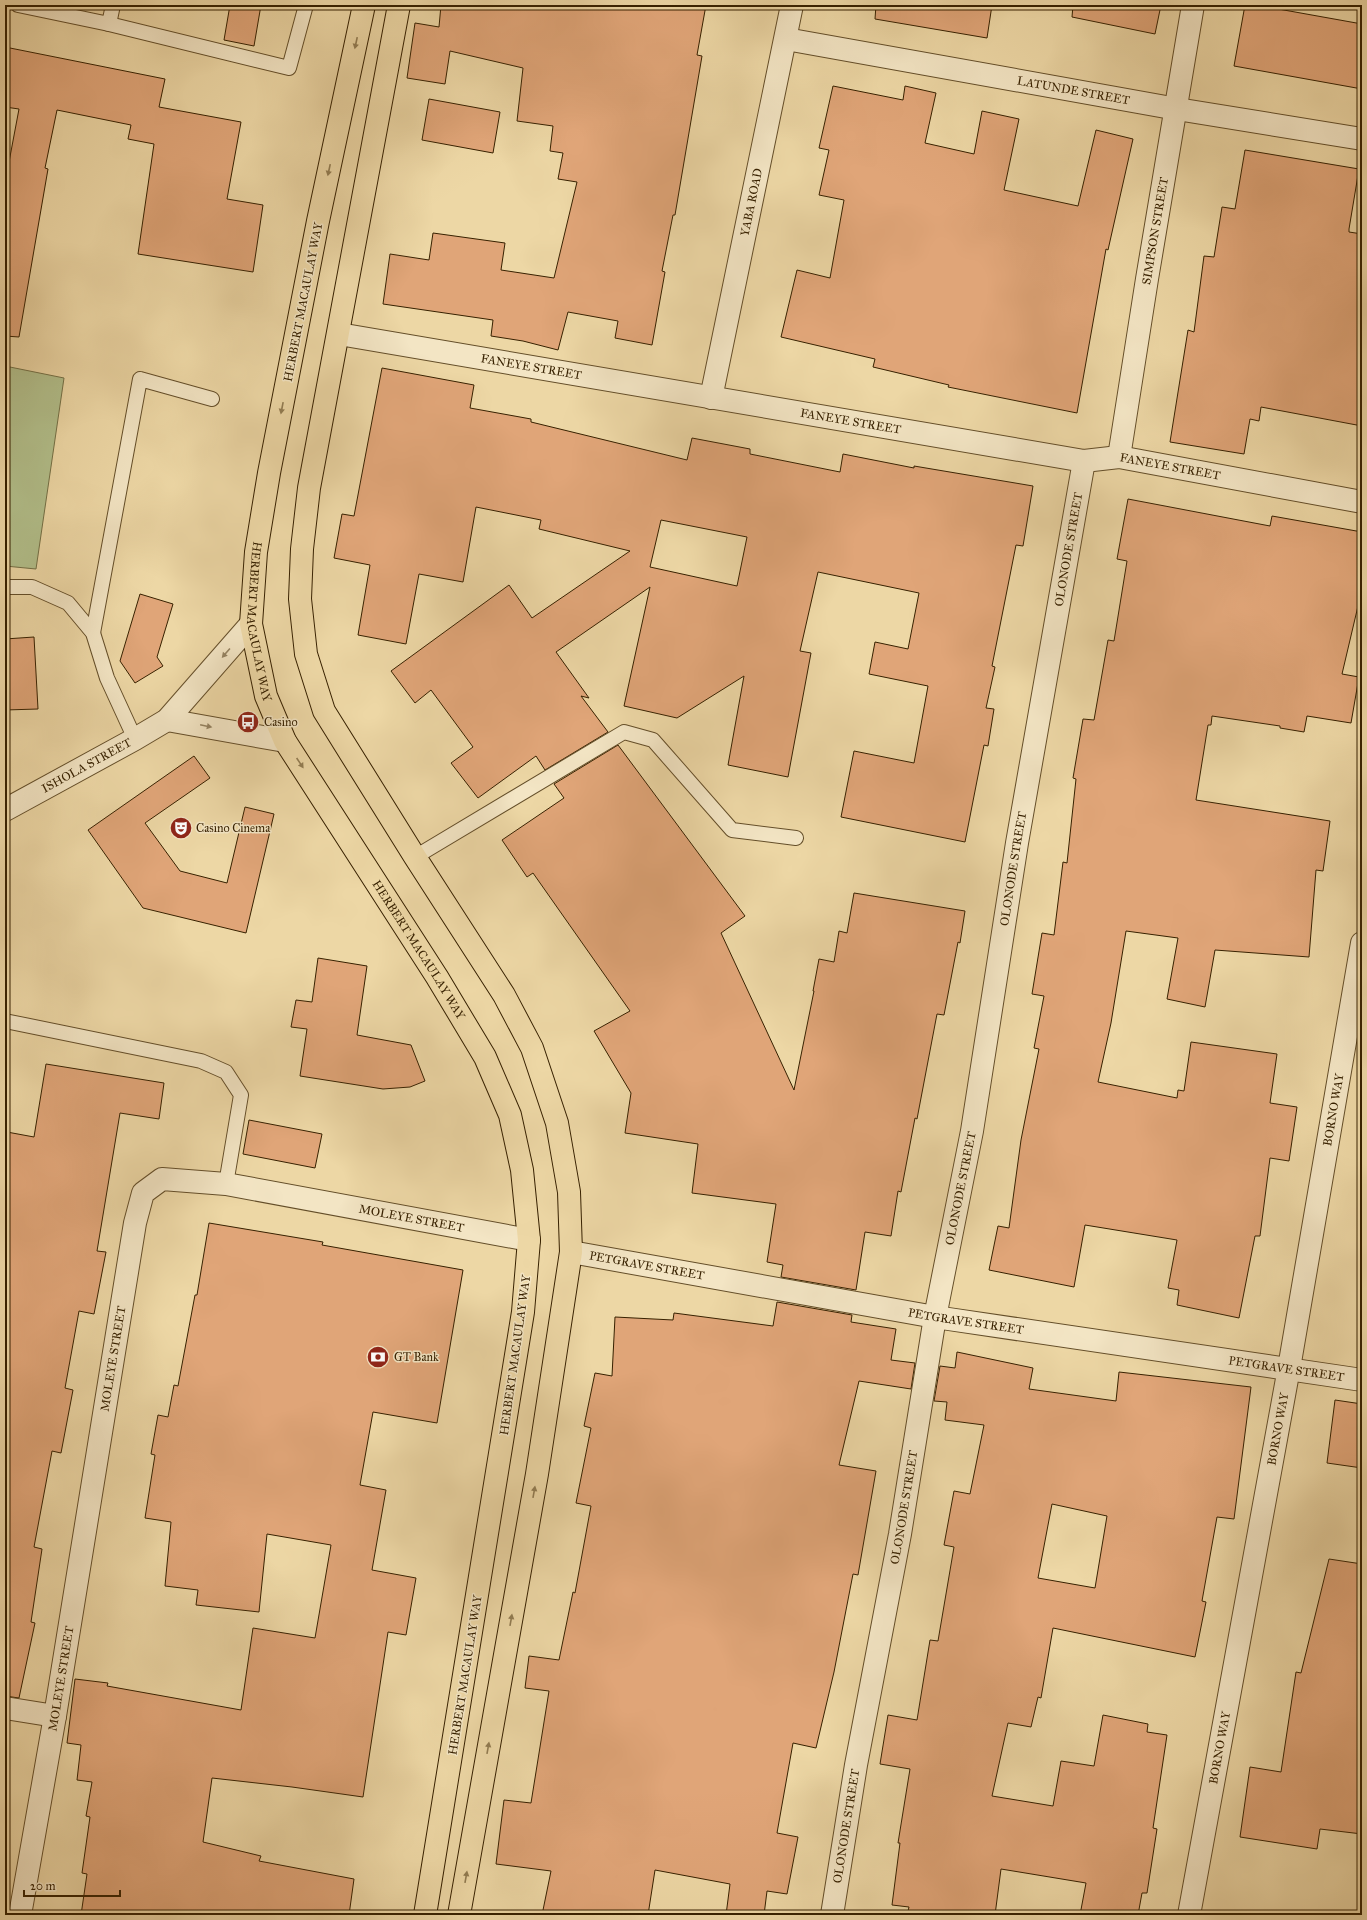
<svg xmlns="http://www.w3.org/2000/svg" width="1367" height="1920" font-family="'IM FELL Great Primer',serif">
<rect width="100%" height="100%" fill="#edd7a5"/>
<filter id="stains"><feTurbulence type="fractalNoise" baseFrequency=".005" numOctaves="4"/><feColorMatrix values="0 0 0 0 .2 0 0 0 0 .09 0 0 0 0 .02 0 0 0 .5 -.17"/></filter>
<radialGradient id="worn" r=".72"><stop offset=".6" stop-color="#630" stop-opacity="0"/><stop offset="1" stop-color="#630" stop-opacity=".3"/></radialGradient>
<!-- green -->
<polygon fill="#b2bf8b" stroke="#747046" points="5,366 64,378 36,569 5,566"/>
<!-- building -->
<g fill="#e0a578" stroke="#372100" fill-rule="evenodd">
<polygon points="230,5 261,5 254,46 224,40"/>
<polygon points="441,5 706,5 697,55 702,56 675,215 673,215 662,271 665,272 652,345 615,338 618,321 568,312 558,350 523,341 491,336 493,320 383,304 390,254 429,260 433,233 505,243 501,270 554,278 577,182 558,179 563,153 550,151 553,126 517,121 523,68 450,51 445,84 407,78 415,23 439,27"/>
<polygon points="876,5 992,5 987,38 875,19"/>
<polygon points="1073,5 1161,5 1155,34 1072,17"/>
<polygon points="1245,5 1256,5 1362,24 1362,89 1234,66"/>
<polygon points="5,47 165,79 159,107 241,122 227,199 263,205 253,272 138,254 154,144 128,139 131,125 57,110 45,168 48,169 19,337 5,336 5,161 9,162 19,109 5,107"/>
<polygon points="833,86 903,100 905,86 936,93 925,143 974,154 982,111 1019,119 1004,190 1078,206 1096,130 1133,139 1108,250 1106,249 1077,413 948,387 949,385 873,367 875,359 781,337 797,270 830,278 844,200 819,195 829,150 819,148"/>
<polygon points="429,99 500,112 493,153 422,140"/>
<polygon points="1245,150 1359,169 1349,229 1349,232 1362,234 1362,426 1261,407 1259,421 1250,419 1244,454 1170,442 1188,330 1194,332 1204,256 1214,257 1222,207 1235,209"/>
<path d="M 382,368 L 474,385 L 470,408 L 531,419 L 531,422 L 687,460 L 692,438 L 750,449 L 750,454 L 840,472 L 843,454 L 914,468 L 914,466 L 1033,486 L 1023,546 L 1016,545 L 992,666 L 995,667 L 986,708 L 994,709 L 988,746 L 984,745 L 965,842 L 841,817 L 854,751 L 914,763 L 928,686 L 869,674 L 875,642 L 908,649 L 919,593 L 818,572 L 800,651 L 811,653 L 788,777 L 728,765 L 744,676 L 677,718 L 624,706 L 650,587 L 556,652 L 589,698 L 581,696 L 608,732 L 545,770 L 536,756 L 478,798 L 451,763 L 473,747 L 431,690 L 415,703 L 391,671 L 509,585 L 532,618 L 630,551 L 539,529 L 541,520 L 476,507 L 463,582 L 419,574 L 406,644 L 358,635 L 370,565 L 334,558 L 342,514 L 354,516 ZM 661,520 L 747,537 L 737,586 L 650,567 Z"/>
<polygon points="1128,499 1270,526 1272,516 1362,532 1362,589 1342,674 1359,677 1351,723 1307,716 1304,732 1280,728 1280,726 1212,716 1211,725 1208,725 1196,800 1330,821 1323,871 1316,870 1309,957 1215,950 1205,1007 1167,999 1178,938 1126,931 1111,1023 1098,1082 1177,1098 1178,1090 1184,1091 1191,1042 1277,1054 1270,1103 1297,1107 1289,1161 1270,1158 1260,1236 1255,1236 1239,1318 1177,1305 1179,1290 1168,1288 1177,1240 1085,1225 1074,1287 989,1270 998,1226 1009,1228 1021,1140 1039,1049 1034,1048 1044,996 1032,994 1042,933 1054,935 1063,862 1067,863 1076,779 1073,778 1083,719 1094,720 1108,640 1114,641 1127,561 1117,559"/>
<polygon points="140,594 173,604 157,657 163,666 135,683 120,661"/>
<polygon points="34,637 38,709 5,710 5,639"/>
<polygon points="618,745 745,916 721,933 794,1090 814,991 813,991 819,959 834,962 839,931 847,933 854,893 965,911 960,943 958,942 944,1015 937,1014 917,1119 915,1118 901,1192 898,1191 891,1236 865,1232 856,1290 781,1277 783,1265 767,1262 776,1204 692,1193 698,1144 625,1133 631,1093 594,1031 630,1011 533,873 527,877 502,840 564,798 554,784"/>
<polygon points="194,756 210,778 145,823 180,871 227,883 245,807 274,814 246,933 143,908 88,830"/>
<polygon points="318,958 367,966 357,1035 411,1045 425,1081 410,1087 383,1089 300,1076 307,1029 291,1027 296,1000 312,1002"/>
<polygon points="46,1064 164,1083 159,1119 120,1113 97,1251 106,1252 94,1314 79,1311 65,1388 73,1390 61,1453 52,1451 34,1547 42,1549 31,1622 35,1623 19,1698 5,1696 5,1147 7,1132 34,1137"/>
<polygon points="249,1120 322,1134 315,1168 243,1154"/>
<polygon points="209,1223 323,1242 322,1245 463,1270 437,1423 373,1412 360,1485 386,1490 372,1570 416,1578 406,1635 388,1632 363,1797 292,1787 212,1778 203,1842 261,1856 259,1861 354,1879 349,1915 81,1915 87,1874 82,1873 90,1817 86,1816 92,1782 77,1780 81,1745 67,1743 75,1679 108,1683 107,1686 241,1710 253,1628 315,1638 331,1545 267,1534 259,1612 196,1605 198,1590 165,1586 171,1522 145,1518 155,1455 151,1454 158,1415 168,1417 174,1385 178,1386 195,1295 197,1295"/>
<polygon points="777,1302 852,1315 851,1322 896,1329 891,1360 915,1363 911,1389 859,1381 839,1465 876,1471 858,1575 853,1574 834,1672 816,1748 793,1743 777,1833 798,1837 787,1894 767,1891 764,1915 726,1915 730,1884 655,1870 648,1915 542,1915 551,1871 496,1864 504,1800 531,1803 549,1691 525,1688 529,1656 559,1660 573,1592 575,1593 591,1506 576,1503 591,1428 584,1426 595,1373 612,1376 615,1317 673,1320 674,1313 773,1326"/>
<path d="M 957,1352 L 1033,1368 L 1029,1389 L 1116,1401 L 1119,1372 L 1251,1387 L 1234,1519 L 1217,1517 L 1202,1601 L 1206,1602 L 1195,1657 L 1053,1628 L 1041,1698 L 1038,1697 L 1031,1727 L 1008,1723 L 992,1796 L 1053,1806 L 1061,1761 L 1094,1766 L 1103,1715 L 1148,1724 L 1147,1732 L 1167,1735 L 1153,1828 L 1157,1829 L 1147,1893 L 1142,1893 L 1138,1915 L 1080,1915 L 1086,1883 L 1001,1869 L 995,1915 L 907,1915 L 909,1907 L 892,1905 L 900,1843 L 898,1843 L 910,1769 L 880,1764 L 888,1715 L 917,1720 L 930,1640 L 938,1641 L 954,1547 L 944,1545 L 954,1491 L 970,1494 L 984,1425 L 945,1420 L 947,1402 L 934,1401 L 940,1366 L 955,1368 ZM 1052,1504 L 1107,1516 L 1095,1588 L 1038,1578 Z"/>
<polygon points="1335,1400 1362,1404 1362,1468 1327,1463"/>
<polygon points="1329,1559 1362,1564 1362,1834 1320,1829 1317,1849 1240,1837 1250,1767 1281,1772 1296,1672 1301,1673"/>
</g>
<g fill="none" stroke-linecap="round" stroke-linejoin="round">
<!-- service casing -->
<g stroke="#644e29" stroke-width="16">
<g id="service">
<polyline points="18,5 109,24 113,5"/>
<polyline points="109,24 289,68 306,5"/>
<polyline points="5,587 32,587 68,603 93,633 107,678 135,739"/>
<polyline points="93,633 140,379 212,399"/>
<polyline points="415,857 624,732 653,740 732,830 796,838"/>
<polyline points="5,1021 201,1061 226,1072 241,1095 226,1184"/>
</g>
</g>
<!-- minor casing -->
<g stroke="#644e29" stroke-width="24">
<g id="minor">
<path id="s1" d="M 786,39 L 1177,109 L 1362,139"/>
<path id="s2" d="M 339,334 L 1084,461 L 1119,457 L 1362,502"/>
<path id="s3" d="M 711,398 L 792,5"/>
<path id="s4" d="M 1119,457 L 1147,279 L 1193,5"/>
<polyline points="167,720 285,741"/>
<path id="s5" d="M 5,810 L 135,739 L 167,720 L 251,624"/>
<path id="s6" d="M 571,1252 L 935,1317 L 1362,1380"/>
<polyline points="5,1708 55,1716"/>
<path id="s7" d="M 20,1915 L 55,1716 L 135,1223 L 143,1193 L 162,1179 L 226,1184 L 529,1240"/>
<path id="s8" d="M 832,1915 L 856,1765 L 900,1534 L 935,1317 L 972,1131 L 1017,843 L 1084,461"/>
<path id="s9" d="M 1189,1915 L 1289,1368 L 1362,943"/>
</g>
</g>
<!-- trunk casing -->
<g stroke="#372100" stroke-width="24">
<g id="trunk">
<path id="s10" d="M 364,5 L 318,221 L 269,473 L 256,552 L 251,624 L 266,696 L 285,741 L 437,977 L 485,1057 L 510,1115 L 522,1170 L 529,1240 L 523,1312 L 425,1915"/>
<polyline points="399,5 309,488 302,549 300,599 306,654 324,711 415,857 504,995 532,1048 557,1123 569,1192 571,1252 537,1474 459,1915"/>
</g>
</g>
<!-- service -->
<use href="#service" stroke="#f3e5c4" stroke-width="14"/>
<!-- minor -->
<use href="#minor" stroke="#f3e5c4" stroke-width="22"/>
<!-- trunk -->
<use href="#trunk" stroke="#edd7a5" stroke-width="22"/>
</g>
<!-- one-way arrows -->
<defs><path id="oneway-solid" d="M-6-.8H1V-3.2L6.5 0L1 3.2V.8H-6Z"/></defs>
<g fill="#927c52">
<use href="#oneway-solid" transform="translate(356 43) rotate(102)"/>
<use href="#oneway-solid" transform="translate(329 170) rotate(102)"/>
<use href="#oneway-solid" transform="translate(282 408) rotate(101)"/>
<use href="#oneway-solid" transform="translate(300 763) rotate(56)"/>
<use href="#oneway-solid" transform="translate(534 1492) rotate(-80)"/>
<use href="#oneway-solid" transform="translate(511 1620) rotate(-80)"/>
<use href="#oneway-solid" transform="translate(488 1748) rotate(-80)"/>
<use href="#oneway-solid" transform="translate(466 1877) rotate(-80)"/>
</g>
<g fill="#958362">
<use href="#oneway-solid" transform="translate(226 653) rotate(131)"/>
<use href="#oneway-solid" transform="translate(206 726) rotate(12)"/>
</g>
<!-- icons -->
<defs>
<g id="bus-disc" transform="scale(1.15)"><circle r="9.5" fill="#8f2418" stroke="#f3e5c4"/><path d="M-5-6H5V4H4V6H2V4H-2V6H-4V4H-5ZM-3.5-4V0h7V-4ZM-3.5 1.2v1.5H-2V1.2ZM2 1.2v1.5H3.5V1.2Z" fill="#fff"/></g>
<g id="theatre-disc" transform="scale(1.15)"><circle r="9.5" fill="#8f2418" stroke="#f3e5c4"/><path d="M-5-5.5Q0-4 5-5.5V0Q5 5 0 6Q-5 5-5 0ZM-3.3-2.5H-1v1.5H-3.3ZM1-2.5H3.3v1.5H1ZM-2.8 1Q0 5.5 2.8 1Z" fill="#fff"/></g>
<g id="bank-disc" transform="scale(1.15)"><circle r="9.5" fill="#8f2418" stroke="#f3e5c4"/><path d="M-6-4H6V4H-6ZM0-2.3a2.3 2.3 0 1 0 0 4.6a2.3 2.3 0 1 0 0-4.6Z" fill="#fff"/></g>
</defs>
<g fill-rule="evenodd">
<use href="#bus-disc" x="248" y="722"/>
<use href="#theatre-disc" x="181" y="828"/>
<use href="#bank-disc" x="378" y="1357"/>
</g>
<g text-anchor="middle" stroke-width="3" stroke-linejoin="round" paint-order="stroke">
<!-- street labels -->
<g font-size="12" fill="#372100" stroke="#f3e5c4">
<text dy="4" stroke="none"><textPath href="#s1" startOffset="292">LATUNDE STREET</textPath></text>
<text dy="4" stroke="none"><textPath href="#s3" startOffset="200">YABA ROAD</textPath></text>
<text dy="4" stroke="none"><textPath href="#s4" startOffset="229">SIMPSON STREET</textPath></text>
<text transform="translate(303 302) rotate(-79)" y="4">HERBERT MACAULAY WAY</text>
<text dy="4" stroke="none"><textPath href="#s2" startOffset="195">FANEYE STREET</textPath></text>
<text dy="4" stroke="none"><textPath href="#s2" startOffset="519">FANEYE STREET</textPath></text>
<text dy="4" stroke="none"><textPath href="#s2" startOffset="843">FANEYE STREET</textPath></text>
<text dy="4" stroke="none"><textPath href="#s8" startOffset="1386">OLONODE STREET</textPath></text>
<text dy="4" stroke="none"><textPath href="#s10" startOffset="628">HERBERT MACAULAY WAY</textPath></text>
<text dy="4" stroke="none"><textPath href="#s5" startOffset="93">ISHOLA STREET</textPath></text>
<text dy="4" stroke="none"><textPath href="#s8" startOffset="1062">OLONODE STREET</textPath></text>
<text dy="4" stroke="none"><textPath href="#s10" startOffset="1000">HERBERT MACAULAY WAY</textPath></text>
<text dy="4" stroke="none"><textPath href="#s9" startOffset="818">BORNO WAY</textPath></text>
<text dy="4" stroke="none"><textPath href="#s8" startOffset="738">OLONODE STREET</textPath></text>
<text dy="4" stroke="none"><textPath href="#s7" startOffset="1009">MOLEYE STREET</textPath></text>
<text dy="4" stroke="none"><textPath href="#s6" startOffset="77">PETGRAVE STREET</textPath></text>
<text dy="4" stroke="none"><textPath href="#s6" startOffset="401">PETGRAVE STREET</textPath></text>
<text transform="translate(515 1355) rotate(-82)" y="4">HERBERT MACAULAY WAY</text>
<text dy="4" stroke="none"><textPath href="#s7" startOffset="564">MOLEYE STREET</textPath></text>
<text dy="4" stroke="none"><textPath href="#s6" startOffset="725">PETGRAVE STREET</textPath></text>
<text dy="4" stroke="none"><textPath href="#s9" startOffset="494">BORNO WAY</textPath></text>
<text dy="4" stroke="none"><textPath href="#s8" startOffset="414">OLONODE STREET</textPath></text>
<text transform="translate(465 1675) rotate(-81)" y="4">HERBERT MACAULAY WAY</text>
<text dy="4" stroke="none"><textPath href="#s7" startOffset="240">MOLEYE STREET</textPath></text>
<text dy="4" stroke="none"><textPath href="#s9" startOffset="170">BORNO WAY</textPath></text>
<text dy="4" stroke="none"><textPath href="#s8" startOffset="90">OLONODE STREET</textPath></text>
</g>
<!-- poi labels -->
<g font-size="12" fill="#372100" stroke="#f3e5c4" text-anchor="start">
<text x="264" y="726">Casino</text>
<text x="196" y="832">Casino Cinema</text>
<text x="394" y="1361">GT Bank</text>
</g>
</g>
<!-- margin -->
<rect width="1367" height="1920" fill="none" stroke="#edd7a5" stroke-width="20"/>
<rect x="6" y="6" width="1355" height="1908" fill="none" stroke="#372100" stroke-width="2"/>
<rect x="10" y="10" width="1347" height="1900" fill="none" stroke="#372100"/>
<!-- scale -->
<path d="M24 1890v6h96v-6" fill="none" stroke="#372100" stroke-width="2"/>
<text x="30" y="1890" font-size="12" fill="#372100" stroke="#f3e5c4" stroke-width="3" paint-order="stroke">20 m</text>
<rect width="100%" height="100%" filter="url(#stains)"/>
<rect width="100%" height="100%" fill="url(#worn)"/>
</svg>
